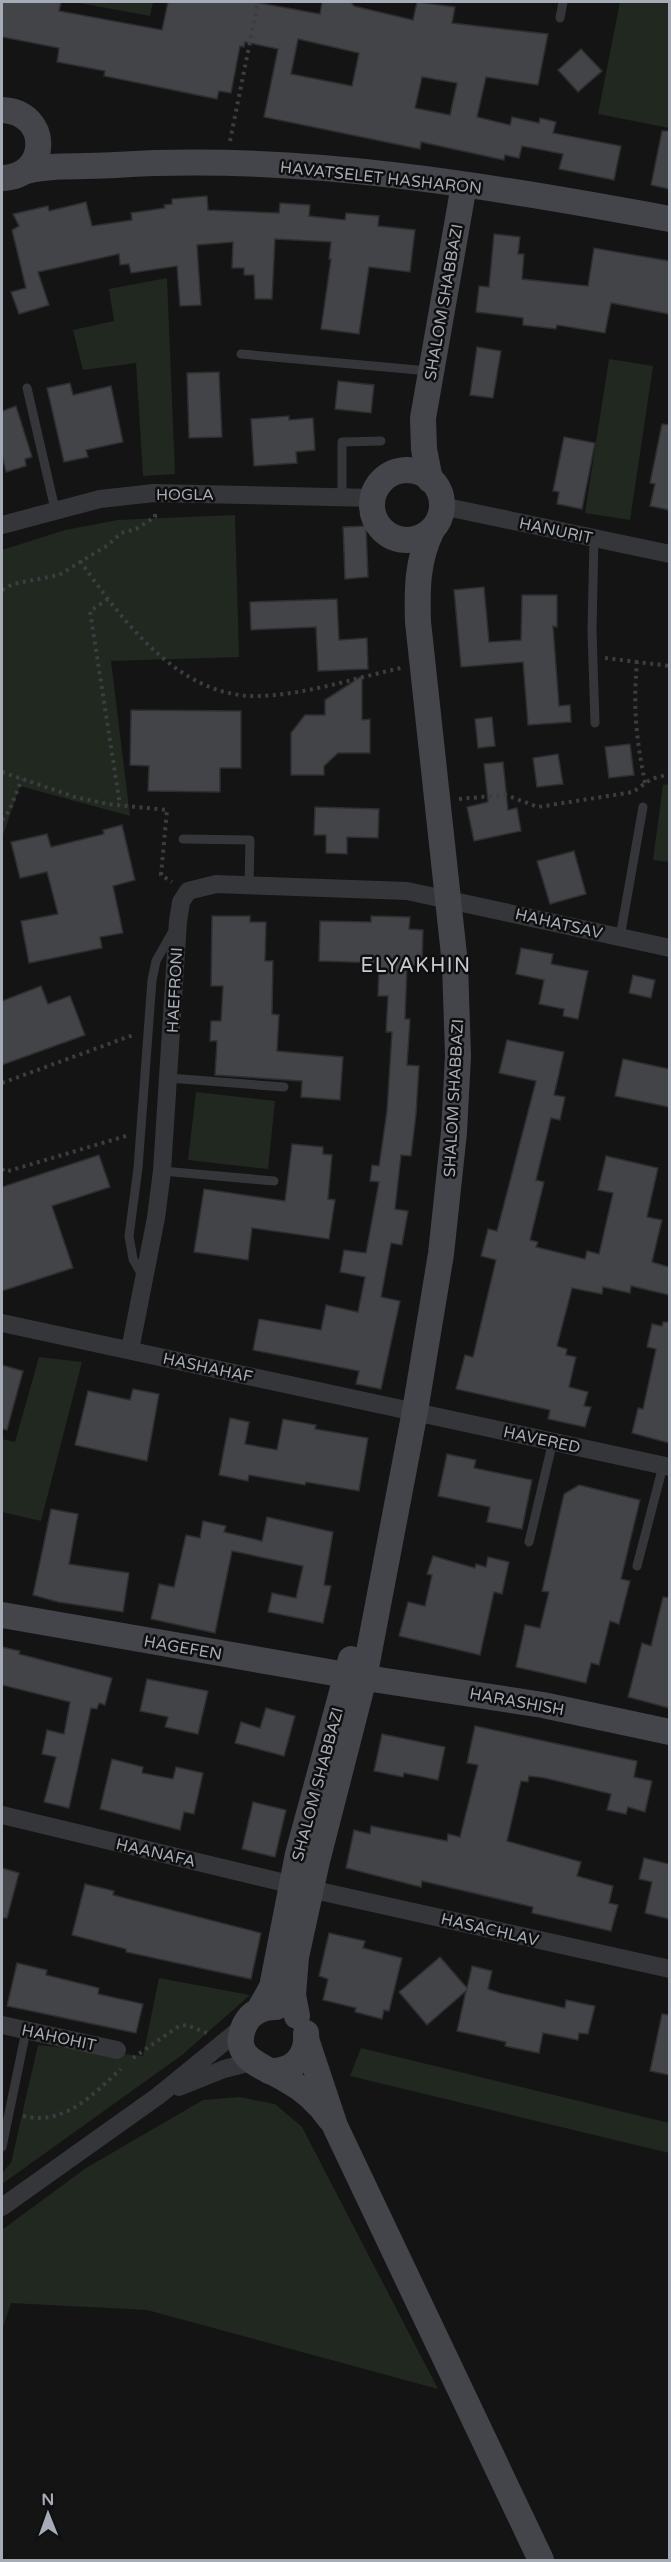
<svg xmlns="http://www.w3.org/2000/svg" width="671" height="2562" font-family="'Varela Round',sans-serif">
<rect width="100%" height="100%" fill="#141415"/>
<!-- green -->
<g fill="#202820">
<polygon points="74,2 153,2 150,16"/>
<polygon points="620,2 669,2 669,128 598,114"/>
<polygon points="167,278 175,474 143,476 136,363 83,370 73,330 114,321 109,289"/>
<polygon points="609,359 653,366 630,520 585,513"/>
<polygon points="235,515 239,657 111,661 130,816 20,786 2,838 2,550 65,530 118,520"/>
<polygon points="669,784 670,784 669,862 653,860 663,785"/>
<polygon points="196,1092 275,1101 268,1169 188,1160"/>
<polygon points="39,1357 82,1362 41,1521 2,1512 2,1439 15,1442"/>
<polygon points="159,1978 250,1995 182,2055 2,2184 2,2173 11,2163 38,2045 143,2056"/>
<polygon points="361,2048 669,2123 669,2153 350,2076"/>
<polygon points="239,2097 275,2104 302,2127 438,2389 147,2310 11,2303 2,2330 2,2230 86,2168 203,2100"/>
</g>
<!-- building -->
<g fill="#434448" stroke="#2e2e31" stroke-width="1.5" fill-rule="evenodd">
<path d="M 2,2 L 61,2 L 59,11 L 162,30 L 168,2 L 255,2 L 320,14 L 322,2 L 351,2 L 354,6 L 413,20 L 417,2 L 455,7 L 452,23 L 548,34 L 538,85 L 486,77 L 477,117 L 510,125 L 512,117 L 539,123 L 540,118 L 556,122 L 553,133 L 621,146 L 614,180 L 559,169 L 563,154 L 522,146 L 519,158 L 505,155 L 504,160 L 421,142 L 420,149 L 264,117 L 278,49 L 245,42 L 244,47 L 240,46 L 231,93 L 219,91 L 217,99 L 104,76 L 105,71 L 57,62 L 59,48 L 2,37 ZM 298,39 L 359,53 L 352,86 L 291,74 ZM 422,77 L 457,83 L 450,115 L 415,108 Z"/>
<polygon points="581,49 602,71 578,92 558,70"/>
<polygon points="662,131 669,131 669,189 651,185"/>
<polygon points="207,196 208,210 279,213 280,203 310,205 309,216 345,220 346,213 379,216 378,226 415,230 410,272 369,267 359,334 321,329 331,259 329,259 331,242 275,239 272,299 255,299 254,275 244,275 244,268 232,268 233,242 197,245 201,305 180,306 177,266 131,273 129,264 120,265 119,254 38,272 49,305 19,314 11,292 26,288 12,230 19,226 13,214 48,206 49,211 86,202 92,226 132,220 131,213 165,208 164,205 172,204 172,199"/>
<polygon points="494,234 520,237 518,254 524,254 522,279 588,286 594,248 669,261 669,314 611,303 605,333 557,325 556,329 523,325 523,318 476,312 479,286 489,287"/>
<polygon points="477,347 501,351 493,398 470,395"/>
<polygon points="219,372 222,437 189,438 187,373"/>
<polygon points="338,381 374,385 371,413 335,409"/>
<polygon points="70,383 73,395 111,386 123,442 86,450 88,457 64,462 47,388"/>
<polygon points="16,406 32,457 25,459 26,466 6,472 2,456 2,411"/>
<polygon points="289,416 289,420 313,418 315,450 296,452 297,463 254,466 251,419"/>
<polygon points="662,424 669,425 669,510 650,506 655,484 650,483"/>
<polygon points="564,437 595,443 582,509 557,504 559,492 553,491"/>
<polygon points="366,526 368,577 345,579 343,527"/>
<polygon points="484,587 489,642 521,640 522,595 557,595 557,627 553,626 559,706 570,705 571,722 528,725 523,662 461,667 454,590"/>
<polygon points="337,599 339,640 367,638 368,669 318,671 316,627 251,630 250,602"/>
<polygon points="362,676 362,720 370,719 370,753 338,753 324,766 324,775 291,775 291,733 305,715 325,715 325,700"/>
<polygon points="131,710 241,711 241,768 220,768 220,792 148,791 149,766 130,765"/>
<polygon points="492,717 495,746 478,748 475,719"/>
<polygon points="630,744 634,775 609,778 605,747"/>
<polygon points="558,754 563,784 537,787 533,758"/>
<polygon points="503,762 508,810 517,808 521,831 474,841 467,807 488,802 484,764"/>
<polygon points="315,807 379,809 378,838 347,837 347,854 326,853 326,835 314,835"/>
<polygon points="122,825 135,880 113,886 123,933 100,937 102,948 29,963 21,921 58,914 47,872 20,878 11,842 47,834 51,847 104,834 103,830"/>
<polygon points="574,851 586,894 550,904 537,861"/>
<polygon points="212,916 250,916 250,922 266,922 265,961 273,961 272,1014 279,1015 277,1051 343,1057 340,1100 301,1097 302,1081 215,1075 217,1041 210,1041 211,1021 221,1021 223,986 211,986"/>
<polygon points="371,916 410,917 409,929 423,930 422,966 407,965 405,1019 410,1019 407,1065 419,1066 416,1114 411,1156 401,1155 395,1209 408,1211 402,1245 391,1243 381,1297 400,1301 381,1389 356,1384 359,1371 253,1350 259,1319 321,1330 326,1305 358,1312 365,1277 340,1272 344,1250 366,1253 379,1182 370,1181 372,1165 379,1166 387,1111 392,1032 386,1032 388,996 378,996 379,963 319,961 320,921 371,922"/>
<polygon points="521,948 553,954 551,964 588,971 578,1019 563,1016 564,1009 539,1004 544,980 516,974"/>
<polygon points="633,975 655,980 651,998 629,993"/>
<polygon points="41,986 48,1004 70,996 85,1035 2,1065 2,1001"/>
<polygon points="507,1040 564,1052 554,1095 565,1097 560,1120 551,1118 536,1180 544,1182 530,1240 538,1242 536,1247 585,1259 587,1251 599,1254 613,1193 598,1190 606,1156 658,1168 647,1217 662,1220 652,1262 669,1267 669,1295 631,1286 630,1293 603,1287 602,1294 572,1288 557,1346 567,1349 566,1355 576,1357 569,1387 588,1392 584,1406 591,1407 585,1427 548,1419 550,1410 456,1389 465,1355 473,1357 496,1260 481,1256 488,1229 497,1231 536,1081 499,1073"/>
<polygon points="623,1059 669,1069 669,1107 615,1096"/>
<polygon points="292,1144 323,1147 323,1154 332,1155 328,1199 335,1200 329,1239 252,1228 248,1260 194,1252 204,1189 285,1201"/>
<polygon points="99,1155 110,1187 52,1206 73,1268 2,1291 2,1187"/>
<polygon points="663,1322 669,1322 669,1443 632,1433 638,1408 643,1409 656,1349 647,1347 652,1324 662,1326"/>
<polygon points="2,1365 23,1371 7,1430 2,1429"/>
<polygon points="133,1389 159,1394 147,1461 75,1445 88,1391 130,1400"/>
<polygon points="230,1418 249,1422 245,1444 277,1450 283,1419 316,1425 315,1429 368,1438 359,1491 306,1482 305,1485 249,1475 248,1481 219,1475"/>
<polygon points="447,1454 476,1460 474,1468 532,1480 522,1529 487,1522 490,1507 438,1496"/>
<polygon points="579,1485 640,1500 621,1579 630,1581 619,1624 610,1621 599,1665 591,1663 586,1683 516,1667 525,1625 540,1628 549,1592 542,1591 564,1494"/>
<polygon points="51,1509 78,1514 69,1564 129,1573 123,1612 58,1602 33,1595"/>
<polygon points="267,1517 333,1532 324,1585 331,1586 323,1623 268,1612 272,1593 296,1598 303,1566 232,1551 215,1633 151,1619 159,1584 174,1587 186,1535 200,1538 203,1521 226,1526 224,1532 262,1541"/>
<polygon points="433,1556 475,1568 476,1564 486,1567 488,1557 509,1562 502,1594 494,1592 480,1655 399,1636 408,1602 425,1606 432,1575 427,1574"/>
<polygon points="663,1597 669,1598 669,1708 628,1697 642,1643 651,1646"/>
<polygon points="2,1647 20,1651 19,1654 112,1678 105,1705 99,1703 97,1709 91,1708 69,1808 44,1802 56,1757 42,1754 47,1730 64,1734 70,1702 2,1685"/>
<polygon points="147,1679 208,1691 198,1734 165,1727 168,1717 140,1711"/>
<polygon points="266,1708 295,1716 284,1756 235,1743 241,1722 260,1728"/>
<polygon points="475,1726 637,1761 634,1777 652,1781 645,1812 628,1807 626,1814 607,1810 611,1794 545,1778 529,1776 528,1782 521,1781 507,1841 581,1862 577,1876 613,1886 609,1903 618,1905 611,1931 532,1913 533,1907 422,1881 421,1887 346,1868 354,1830 370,1834 371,1826 447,1841 448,1834 460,1837 478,1765 467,1763"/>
<polygon points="382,1734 445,1747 438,1780 404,1773 403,1777 374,1771"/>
<polygon points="112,1759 143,1767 142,1773 173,1779 176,1767 203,1773 194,1814 184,1812 180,1830 100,1809"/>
<polygon points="253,1802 286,1810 275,1857 242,1849"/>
<polygon points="644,1858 669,1864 669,1919 645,1913 652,1882 639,1879"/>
<polygon points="2,1868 19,1873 7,1918 2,1918"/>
<polygon points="85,1884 114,1891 113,1895 261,1933 251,1979 126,1952 126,1949 72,1935"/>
<polygon points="329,1933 365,1941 363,1948 402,1958 389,2011 384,2010 382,2019 355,2012 356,2008 323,2000 328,1979 319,1976"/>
<polygon points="440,1957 467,1988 472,1966 492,1971 488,1989 500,1993 565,2008 566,2000 595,2006 588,2034 579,2033 578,2040 543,2033 539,2053 505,2046 506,2042 457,2031 466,1991 427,2025 399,1992"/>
<polygon points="17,1963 47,1970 46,1975 99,1988 98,1994 143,2004 136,2033 7,2006"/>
<polygon points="662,2014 669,2015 669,2075 650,2071"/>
</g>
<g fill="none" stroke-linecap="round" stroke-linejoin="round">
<!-- path -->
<g stroke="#3b3d41" stroke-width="4" stroke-dasharray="3 4.5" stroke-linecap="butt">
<polyline points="230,141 258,2"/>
<path d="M 80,561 C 121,618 178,698 258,696 C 305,695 355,678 401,668"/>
<polyline points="2,590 13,584 59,575 108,545 121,533 136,529 155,517 155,511"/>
<polyline points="108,599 90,611 120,805"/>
<polyline points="605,658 637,662"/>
<polyline points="2,772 75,797 108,804 167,810 161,875 172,882"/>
<path d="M 645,783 C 636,737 633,708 637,662 L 670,666"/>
<polyline points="459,799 506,795 538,807 633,792 651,779 670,774"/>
<polyline points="2,820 9,811 22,779"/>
<polyline points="2,1083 133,1035"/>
<polyline points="2,1169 5,1172 126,1136"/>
<polyline points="133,2058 179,2026 187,2025 207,2033"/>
<path d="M 23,2116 C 65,2126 92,2095 121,2069"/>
</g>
<!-- lane -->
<g stroke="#35363a" stroke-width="9">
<polyline points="560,18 563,2"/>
<polyline points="241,354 429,371"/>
<polyline points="27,388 55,509"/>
<polyline points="342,497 342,442 381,441"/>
<polyline points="594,538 592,631 595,723"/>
<polyline points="183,839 250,840 249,885"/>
<polyline points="620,937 643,807"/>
<polyline points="169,1078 284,1087"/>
<polyline points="162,1171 274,1181"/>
<polyline points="143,1277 133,1259 129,1236 138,1168 152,980 156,961 173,931"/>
<polyline points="529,1542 553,1441"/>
<polyline points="637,1566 663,1466"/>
<polyline points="2,2147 26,2031"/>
</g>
<!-- street -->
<g stroke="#35363a" stroke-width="18">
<polyline points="442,506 670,554"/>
<polyline points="2,525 100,499 154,493 373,498"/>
<polyline points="2,1323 670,1467"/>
<polyline points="130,1350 156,1218 162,1171 178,921 181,902 188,891 216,884 407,891 670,948"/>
<polyline points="2,1815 310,1889 670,1969"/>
<polyline points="2,2025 117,2050"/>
<polyline points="179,2087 224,2069 251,2062"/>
<polyline points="2,2207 158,2096 245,2025"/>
</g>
<!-- secondary -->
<g stroke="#43454a" stroke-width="26">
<path d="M 2,110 C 51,112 50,177 2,178"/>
<path d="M 26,171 C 55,164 86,167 116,165 C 301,153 488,186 670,219"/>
<circle cx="407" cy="505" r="35"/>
<polyline points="430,480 424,449 423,418 464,185"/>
<polyline points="2,1615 346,1675 543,1705 670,1732"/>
<path d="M 276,2007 C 263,2007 251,2012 245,2024 C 228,2059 264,2066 285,2079 C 302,2088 319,2103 330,2119"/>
<polyline points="259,2010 272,1987 298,1854 351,1659"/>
<path d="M 297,2016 L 293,1995 L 296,1957 L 317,1861 L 364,1678 L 415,1411 L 441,1254 L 454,1132 L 458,1056 L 455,964 L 418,622 C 417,589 417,560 432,530"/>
<polyline points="306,2039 335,2126 541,2560"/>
<path d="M 269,2071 C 293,2072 308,2057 306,2033"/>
</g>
</g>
<g text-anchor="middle" stroke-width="5" stroke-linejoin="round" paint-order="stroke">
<!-- street labels -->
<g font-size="16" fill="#a6acb5" stroke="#0f0f10">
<text transform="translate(381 177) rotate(6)" y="6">HAVATSELET HASHARON</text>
<text transform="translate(443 302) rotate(-80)" y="6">SHALOM SHABBAZI</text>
<text x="185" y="500">HOGLA</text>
<text transform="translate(556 530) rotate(12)" y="6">HANURIT</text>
<text transform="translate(559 923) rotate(13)" y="6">HAHATSAV</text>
<text transform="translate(174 990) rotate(-87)" y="6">HAEFRONI</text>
<text transform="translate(453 1098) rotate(-87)" y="6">SHALOM SHABBAZI</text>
<text transform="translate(208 1367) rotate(12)" y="6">HASHAHAF</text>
<text transform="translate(542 1439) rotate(12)" y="6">HAVERED</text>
<text transform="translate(183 1647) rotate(10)" y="6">HAGEFEN</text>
<text transform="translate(517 1701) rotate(10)" y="6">HARASHISH</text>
<text transform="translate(317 1784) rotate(-75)" y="6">SHALOM SHABBAZI</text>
<text transform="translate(156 1852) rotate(13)" y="6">HAANAFA</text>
<text transform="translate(490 1929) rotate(13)" y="6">HASACHLAV</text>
<text transform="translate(59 2037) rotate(12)" y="6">HAHOHIT</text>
</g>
<!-- quarter labels -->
<g font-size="20" letter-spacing="1.5" fill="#c7cbd1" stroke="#0f0f10">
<text x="416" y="972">ELYAKHIN</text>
</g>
</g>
<!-- border -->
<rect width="671" height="2562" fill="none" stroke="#a6acb5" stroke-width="6"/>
<!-- north arrow -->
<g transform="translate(48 2514) rotate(359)" stroke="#0f0f10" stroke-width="4.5" paint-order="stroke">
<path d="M0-4.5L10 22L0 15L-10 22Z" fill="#a6acb5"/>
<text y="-9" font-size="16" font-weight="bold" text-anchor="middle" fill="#a6acb5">N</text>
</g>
</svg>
